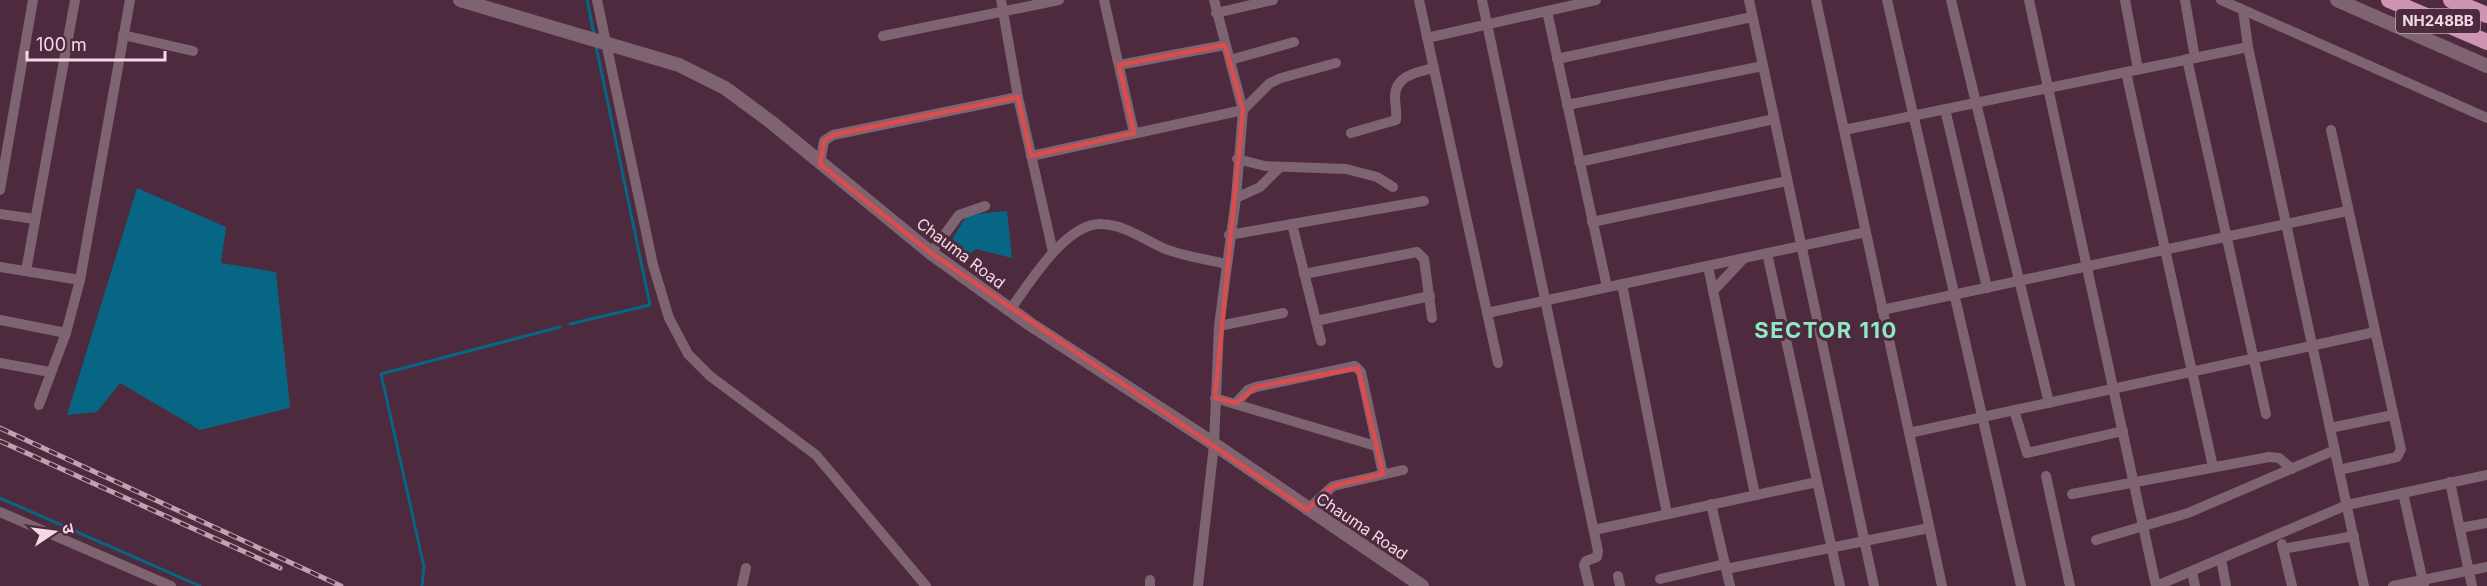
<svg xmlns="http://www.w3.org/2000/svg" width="2487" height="586" font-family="Inter,'Noto Sans Devanagari',sans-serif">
<rect width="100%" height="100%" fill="#4d2a3d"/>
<!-- water -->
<g fill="#066683">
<polygon points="137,188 226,227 221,263 276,272 290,408 200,430 120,383 97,412 67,415"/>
<polygon points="1007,211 1012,258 976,249 962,262 946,249 967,215"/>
</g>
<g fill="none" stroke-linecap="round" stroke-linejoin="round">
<!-- stream -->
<g stroke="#066683" stroke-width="3">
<polyline points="587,0 594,34"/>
<polyline points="570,324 650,305 596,46"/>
<polyline points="0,498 200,586"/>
<polyline points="422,586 424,567 381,374 560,327"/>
</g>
<!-- minor -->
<g stroke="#7e6370" stroke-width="10">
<polyline points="597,0 653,265 669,318 688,354 710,376 816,455 926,586"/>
<polyline points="1001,0 1018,97 1053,252"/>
<polyline points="1104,0 1134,133"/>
<polyline points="1419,0 1498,363"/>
<polyline points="1482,0 1598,551 1597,557 1586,561 1584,565 1589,586"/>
<polyline points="1749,0 1874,586"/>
<polyline points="1816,0 1942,586"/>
<polyline points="1887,0 2021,586"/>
<polyline points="1951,0 2049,403"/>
<polyline points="2029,0 2156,586"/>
<polyline points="2125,0 2138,69"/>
<polyline points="2185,0 2195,58"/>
<polyline points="2221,0 2487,118"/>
<polyline points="2243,10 2248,47 2364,586"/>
<polyline points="1547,11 1607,287"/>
<polyline points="1216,13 1273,0"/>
<polyline points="123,35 193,51"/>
<polyline points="883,36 1059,0"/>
<polyline points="1427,38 1596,0"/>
<polyline points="1557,59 1752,17"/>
<polyline points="2187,59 2266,414"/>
<polyline points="1230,60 1294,42"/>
<polyline points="1119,65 1225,45"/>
<polyline points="2126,72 2213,467"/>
<polyline points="1567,105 1763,66"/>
<polyline points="1945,109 1987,288"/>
<polyline points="1844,130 2248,47"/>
<polyline points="2331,130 2401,449 2397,457 2339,470"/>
<path d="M 1351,133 L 1396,120 C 1397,112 1395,105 1395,97 C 1395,75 1418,72 1434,68"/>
<polyline points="1031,156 1243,110 1270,83 1281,78 1336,63"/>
<polyline points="1237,159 1265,166 1346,169 1377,177 1393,187"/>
<polyline points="1579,162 1774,119"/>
<polyline points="820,164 824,141 833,135 1018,97"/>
<polyline points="0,190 33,0"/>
<polyline points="1236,198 1260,187 1280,167"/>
<polyline points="0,214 35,219"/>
<polyline points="1592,222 1787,181"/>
<polyline points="1292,224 1321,341"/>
<polyline points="1229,235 1424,201"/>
<polyline points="931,253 959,215 985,206"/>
<polyline points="1767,253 1840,586"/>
<polyline points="1708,266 1755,495"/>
<polyline points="0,267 80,280"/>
<polyline points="26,271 75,0"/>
<polyline points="1304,274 1417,252 1424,259 1432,318"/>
<polyline points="1622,284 1667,514"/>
<polyline points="1713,291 1744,258"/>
<path d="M 1010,310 C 1028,285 1067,221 1102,224 C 1125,225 1143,239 1163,248 C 1182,256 1205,259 1226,264"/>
<polyline points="1882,310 2347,211"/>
<polyline points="1487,313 1866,232"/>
<polyline points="0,320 66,333"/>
<polyline points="1316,321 1430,296"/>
<polyline points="1219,326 1283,313"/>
<polyline points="0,363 50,372"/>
<polyline points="1215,398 1376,446"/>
<polyline points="1236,403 1248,390 1256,387 1355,366 1361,372 1383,474"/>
<polyline points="39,405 66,333 80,280 130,0"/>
<polyline points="2014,410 2027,453 2123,431"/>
<polyline points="2330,428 2393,415"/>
<polyline points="1909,433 2375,332"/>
<polyline points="2046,476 2070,586"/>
<polyline points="2450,482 2472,586"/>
<polyline points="2403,493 2424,586"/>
<polyline points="2072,494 2269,457 2279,458 2292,469"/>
<polyline points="1711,504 1730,586"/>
<polyline points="1307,510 1333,486 1403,470"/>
<polyline points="0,512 171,586"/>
<polyline points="2460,528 2487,523"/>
<polyline points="1594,530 1817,482"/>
<polyline points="2096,540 2188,513 2335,450"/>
<polyline points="2282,544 2292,586"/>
<polyline points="2283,549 2354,536"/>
<polyline points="2221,559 2226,586"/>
<polyline points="1726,569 1929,528"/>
<polyline points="2192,572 2195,586"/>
<polyline points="1618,576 1620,586"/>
<polyline points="1660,579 1725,564"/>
<polyline points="742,586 746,568"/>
<polyline points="1150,586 1150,580"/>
<polyline points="1198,586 1214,445 1219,326 1236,198 1243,110 1214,0"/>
<polyline points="2156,586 2347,505 2487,475"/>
<polyline points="2393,586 2487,567"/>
</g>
<!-- tertiary -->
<g stroke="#7e6370" stroke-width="14">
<polyline points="460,0 679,65 725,88 771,122 931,253 1030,324 1208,440 1422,586"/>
<polyline points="2337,0 2487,66"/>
</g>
<!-- trunk -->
<g stroke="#d094b3" stroke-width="16">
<polyline points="2389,0 2487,42"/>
<polyline points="2451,0 2487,15"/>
</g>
<!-- rail casing -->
<g stroke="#bea3b1" stroke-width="5">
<g id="rail">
<polyline points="0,428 341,586"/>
<polyline points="0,441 280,568"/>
</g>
</g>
<!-- rail -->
<use href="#rail" stroke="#4d2a3d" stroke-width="3" stroke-dasharray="9" stroke-linecap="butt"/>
</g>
<!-- marked area -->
<path fill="none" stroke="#db4c4e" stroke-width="4.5" stroke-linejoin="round" d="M 1225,45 L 1243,110 L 1215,398 L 1236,403 L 1256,387 L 1358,368 L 1383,474 L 1333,486 L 1307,510 L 931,253 L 820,164 L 824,141 L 833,135 L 1018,97 L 1031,156 L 1134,133 L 1119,65 Z"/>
<g text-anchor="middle" stroke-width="6" stroke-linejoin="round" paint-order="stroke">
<!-- shield labels -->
<rect fill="#4d2a3d" stroke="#c0a5b3" stroke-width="1.5" x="2396" y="9" width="84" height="24" rx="4.5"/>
<g font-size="15" font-weight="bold" fill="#f1dae5">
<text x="2438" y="26">NH248BB</text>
</g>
<!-- street labels -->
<g font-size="16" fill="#f1dae5" stroke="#4d2a3d">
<text transform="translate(961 253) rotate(37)" y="6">Chauma Road</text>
<text transform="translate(1362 526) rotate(34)" y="6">Chauma Road</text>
</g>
<!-- district labels -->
<g font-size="22" font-weight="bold" letter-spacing="1.5" fill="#8fe8c4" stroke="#4d2a3d">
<text x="1826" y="338">SECTOR 110</text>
</g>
</g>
<!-- north arrow -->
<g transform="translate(54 532) rotate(77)" stroke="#4d2a3d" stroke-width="4.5" paint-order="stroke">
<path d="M0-4.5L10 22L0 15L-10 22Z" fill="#f1dae5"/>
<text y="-9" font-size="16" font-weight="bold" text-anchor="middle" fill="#f1dae5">उ</text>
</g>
<!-- scale -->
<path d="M27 51v9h138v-9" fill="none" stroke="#f1dae5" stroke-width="3"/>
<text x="36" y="51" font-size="18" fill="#f1dae5" stroke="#4d2a3d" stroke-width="4.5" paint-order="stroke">100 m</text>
</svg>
